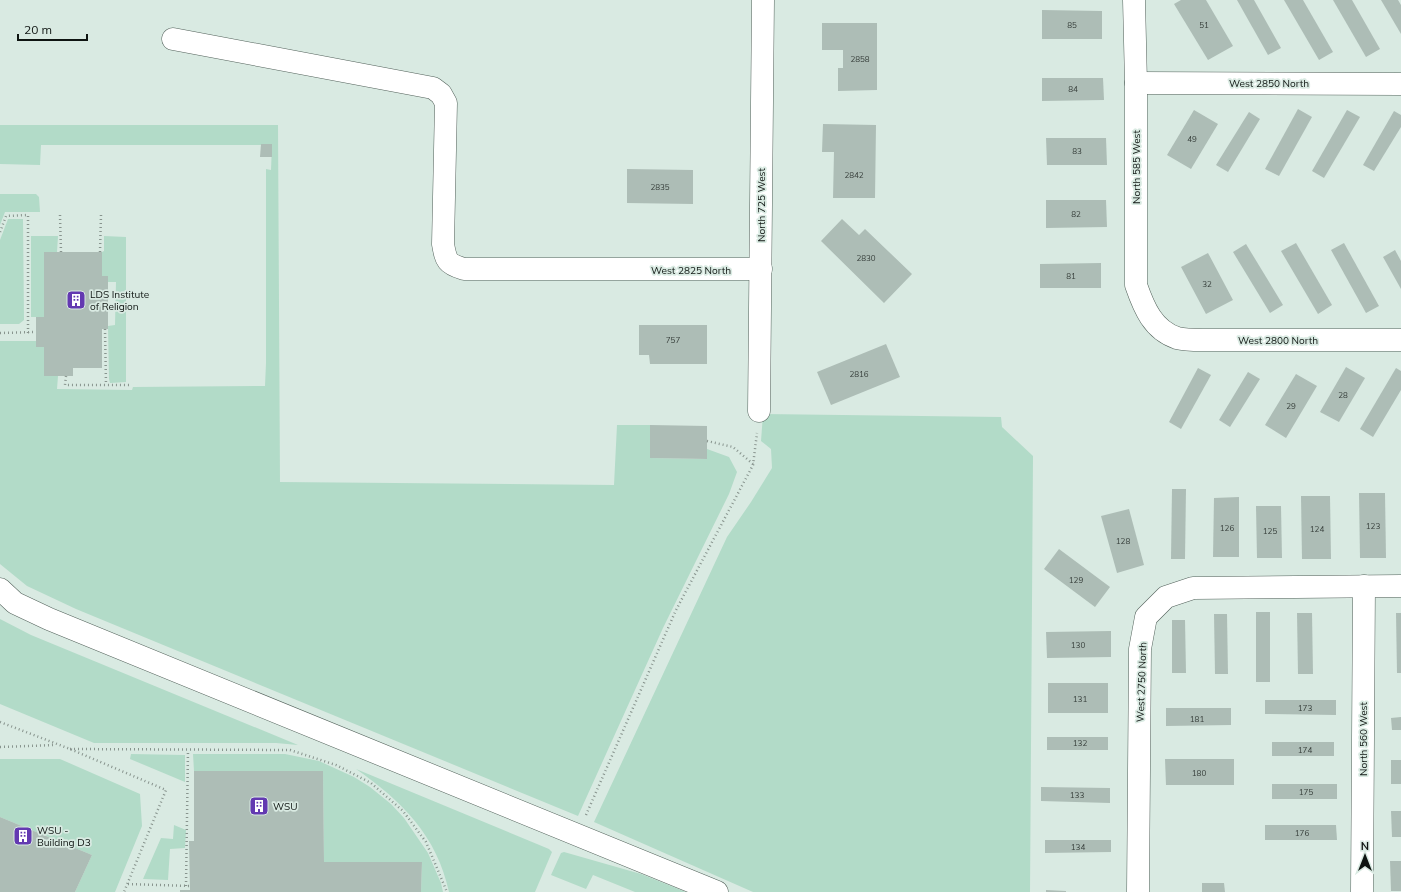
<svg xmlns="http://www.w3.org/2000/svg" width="1401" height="892" font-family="Mulish,sans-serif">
<rect width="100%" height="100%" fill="#d9eae2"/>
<!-- green -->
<g fill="#b2dbc8">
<polygon points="0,125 278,125 280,482 614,485 617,425 650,425 650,458 707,459 707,449 729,457 737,472 729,494 663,628 578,816 76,609 27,586 0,564 0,341 36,341 44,347 44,376 58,376 57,389 132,390 133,387 265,386 266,363 266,169 271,170 272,145 41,145 40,165 0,164"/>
<polygon points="0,194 36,194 39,197 40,212 5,212 0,225"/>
<polygon points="8,219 23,219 24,320 19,324 0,324 0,240"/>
<polygon points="31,236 58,236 57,252 44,252 44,317 31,317"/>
<polygon points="104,236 126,237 126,382 110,383 109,379 108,326 115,325 116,282 108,282 108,276 102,276 102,252 104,251"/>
<polygon points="763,414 1001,417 1002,427 1033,456 1030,892 753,892 594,822 727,537 751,502 772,468 771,449 761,441"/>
<polygon points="0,619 31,635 298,745 276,743 94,743 0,704"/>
<polygon points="131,754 185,755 185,782 130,759"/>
<polygon points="193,754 285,754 319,761 354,777 370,787 391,804 404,818 428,853 441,883 443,892 421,892 422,862 324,862 323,771 194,771"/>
<polygon points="0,759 60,759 140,794 142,826 115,892 75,892 92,855 0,817"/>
<path d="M 356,769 L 549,849 L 552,852 L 535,892 L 449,892 C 437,836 402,801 356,769 Z"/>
<polygon points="174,825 186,830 185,848 170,849 168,880 143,879 161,838 173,839"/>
<polygon points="564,852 641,874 686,892 635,892 593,875 586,889 551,875 561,853"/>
</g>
<!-- building -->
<g fill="#adbdb6">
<polygon points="1181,0 1206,0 1233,46 1208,60 1174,4"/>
<polygon points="1237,0 1254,0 1281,48 1268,55"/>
<polygon points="1284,0 1303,0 1333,52 1319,60"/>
<polygon points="1333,0 1352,0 1380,49 1366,57"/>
<polygon points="1381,0 1398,0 1401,5 1401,34"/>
<polygon points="1042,10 1102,11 1102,39 1042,39"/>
<polygon points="822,23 877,23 877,90 838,91 838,68 843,68 843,50 822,50"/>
<polygon points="1042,78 1103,78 1104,100 1042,101"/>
<polygon points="1298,109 1312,117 1279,176 1265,169"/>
<polygon points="1194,110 1218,124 1191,169 1167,155"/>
<polygon points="1347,110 1360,117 1324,178 1312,171"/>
<polygon points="1394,111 1401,115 1401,127 1374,171 1363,165"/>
<polygon points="1249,112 1260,119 1228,172 1216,165"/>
<polygon points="823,124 876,125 875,198 833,198 834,152 822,152"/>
<polygon points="1046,138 1106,138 1107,165 1047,165"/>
<polygon points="261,144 272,144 272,157 260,157"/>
<polygon points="627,169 693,170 693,204 627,203"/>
<polygon points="1046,200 1106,200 1107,227 1046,228"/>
<polygon points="842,219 859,235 865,229 912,274 884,303 821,241"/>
<polygon points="1296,243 1332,305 1318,314 1281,251"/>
<polygon points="1344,243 1379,306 1366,313 1331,250"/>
<polygon points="1246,244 1283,305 1270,313 1233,252"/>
<polygon points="1395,250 1401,261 1401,289 1383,257"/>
<polygon points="44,252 102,252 102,276 108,276 108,329 102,329 102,368 73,368 73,376 44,376 44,347 36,347 36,317 44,317"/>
<polygon points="1208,253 1233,300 1206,314 1181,267"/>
<polygon points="1101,263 1101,288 1040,288 1040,264"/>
<polygon points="639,325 707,325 707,364 650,364 649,355 639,355"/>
<polygon points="886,344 900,377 831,405 817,372"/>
<polygon points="1346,367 1365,378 1339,422 1320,412"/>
<polygon points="1198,368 1211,375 1181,429 1169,422"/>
<polygon points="1396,368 1401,371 1401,390 1373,437 1360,429"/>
<polygon points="1248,372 1260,379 1230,427 1219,420"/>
<polygon points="1296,374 1317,386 1286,438 1265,425"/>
<polygon points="650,425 707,426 707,459 650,458"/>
<polygon points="1172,489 1186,489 1185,559 1171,559"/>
<polygon points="1359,493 1385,493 1386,558 1360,558"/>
<polygon points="1301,496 1330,496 1331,559 1302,559"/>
<polygon points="1239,497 1239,557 1213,557 1214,498"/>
<polygon points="1256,506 1281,506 1282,558 1257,558"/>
<polygon points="1129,509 1144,565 1117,573 1101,516"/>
<polygon points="1059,549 1110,587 1095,607 1044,569"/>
<rect x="1256" y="612" width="14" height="70"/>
<polygon points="1297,613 1312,613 1313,674 1298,674"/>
<polygon points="1396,613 1401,613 1401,673 1397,673"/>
<polygon points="1214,614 1227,614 1228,674 1215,674"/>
<polygon points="1172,620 1185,620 1186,673 1172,673"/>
<polygon points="1111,631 1111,657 1047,658 1046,632"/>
<rect x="1048" y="683" width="60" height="30"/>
<polygon points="1265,700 1336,700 1336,715 1265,714"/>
<polygon points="1166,708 1231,708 1231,725 1166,726"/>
<polygon points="1401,717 1401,730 1392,730 1391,718"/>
<rect x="1047" y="737" width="61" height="13"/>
<rect x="1272" y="742" width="62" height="14"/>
<polygon points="1165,759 1234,759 1234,785 1166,785"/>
<rect x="1391" y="760" width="10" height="24"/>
<polygon points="194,771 323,771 324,862 422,862 421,892 180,892 180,890 190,890 189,841 194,841"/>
<rect x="1272" y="784" width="65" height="15"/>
<polygon points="1041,787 1110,788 1110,803 1041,801"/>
<polygon points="1391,811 1401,811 1401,837 1392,837"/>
<polygon points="0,817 92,855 75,892 0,892"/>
<polygon points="1265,825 1336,825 1337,840 1265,840"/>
<polygon points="1045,840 1111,840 1111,852 1045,853"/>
<polygon points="1390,861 1401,861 1401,891 1391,891"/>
<polygon points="1202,883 1224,883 1225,892 1202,892"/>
<polygon points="1046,890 1066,891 1066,892 1046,892"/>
</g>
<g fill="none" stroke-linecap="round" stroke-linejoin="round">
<!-- street casing -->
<g stroke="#52615a" stroke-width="23">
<g id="street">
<path d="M 1134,0 L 1136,83 L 1136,285 C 1144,308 1153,330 1177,338 C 1185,340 1194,340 1202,340 L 1401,340"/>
<path d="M 173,39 L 433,88 L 441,94 L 446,103 L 443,244 C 446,261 447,264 464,269 L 761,269"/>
<polyline points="1136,83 1401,84"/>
<polyline points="759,411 763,0"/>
<polyline points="0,589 15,603 49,619 717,892"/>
<polyline points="1138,892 1140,649 1146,617 1166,597 1193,588 1401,586"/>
<polyline points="1362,892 1364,586"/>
</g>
</g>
<!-- path -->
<g stroke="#88948e" stroke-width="2.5" stroke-dasharray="1 3" stroke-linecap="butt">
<polyline points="60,215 61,252"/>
<polyline points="0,232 6,216 28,215 28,333"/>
<polyline points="100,252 101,215"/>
<polyline points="105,329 106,385"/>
<polyline points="0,333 36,332"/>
<polyline points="66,376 65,385 130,385"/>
<polyline points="707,441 733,447 753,464"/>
<polyline points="0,722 70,749 166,790 124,892"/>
<polyline points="0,747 55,745"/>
<polyline points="70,749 290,750 336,765 371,783 403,811 426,842 447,892"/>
<polyline points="586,815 676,610 753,465 757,433"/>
<polyline points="128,884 190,886"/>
<polyline points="186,886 188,750"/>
</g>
<!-- street -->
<use href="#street" stroke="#fff" stroke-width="22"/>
</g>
<!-- icons -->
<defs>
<g id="building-square" transform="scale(1)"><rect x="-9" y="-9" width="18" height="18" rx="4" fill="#6339b1" stroke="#d9eae2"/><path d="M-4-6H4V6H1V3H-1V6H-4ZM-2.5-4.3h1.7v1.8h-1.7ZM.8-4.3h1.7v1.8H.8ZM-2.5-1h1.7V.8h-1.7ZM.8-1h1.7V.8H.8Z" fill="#fff"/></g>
</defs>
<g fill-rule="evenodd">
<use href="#building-square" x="76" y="300"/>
<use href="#building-square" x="259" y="806"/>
<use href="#building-square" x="23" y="836"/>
</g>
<g text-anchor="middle" stroke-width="3.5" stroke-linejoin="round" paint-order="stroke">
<!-- number labels -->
<g font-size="8" fill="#363e3a">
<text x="1072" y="28">85</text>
<text x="1204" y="28">51</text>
<text x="860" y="62">2858</text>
<text x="1073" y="92">84</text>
<text x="1192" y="142">49</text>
<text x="1077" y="154">83</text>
<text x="854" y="178">2842</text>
<text x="660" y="190">2835</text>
<text x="1076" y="217">82</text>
<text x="866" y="261">2830</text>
<text x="1071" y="279">81</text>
<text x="1207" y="287">32</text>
<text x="673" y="343">757</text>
<text x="859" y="377">2816</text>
<text x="1343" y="398">28</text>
<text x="1291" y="409">29</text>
<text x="1373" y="529">123</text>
<text x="1227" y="531">126</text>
<text x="1317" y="532">124</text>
<text x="1270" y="534">125</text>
<text x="1123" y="544">128</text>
<text x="1076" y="583">129</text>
<text x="1078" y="648">130</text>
<text x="1080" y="702">131</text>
<text x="1305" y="711">173</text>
<text x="1197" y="722">181</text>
<text x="1080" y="746">132</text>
<text x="1305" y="753">174</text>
<text x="1199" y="776">180</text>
<text x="1306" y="795">175</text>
<text x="1077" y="798">133</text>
<text x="1302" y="836">176</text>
<text x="1078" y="850">134</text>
</g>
<!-- street labels -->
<g font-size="10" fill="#0e1411" stroke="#d9eae2">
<text x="1269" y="87">West 2850 North</text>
<text transform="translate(1136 167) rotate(-90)" y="4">North 585 West</text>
<text transform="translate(761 205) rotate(-90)" y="4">North 725 West</text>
<text x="691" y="274">West 2825 North</text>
<text x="1278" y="344">West 2800 North</text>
<text transform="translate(1141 682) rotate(-88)" y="4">West 2750 North</text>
<text transform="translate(1363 739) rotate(-90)" y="4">North 560 West</text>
</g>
<!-- poi labels -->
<g font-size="10" fill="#0e1411" stroke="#d9eae2" text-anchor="start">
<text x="90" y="298">LDS Institute<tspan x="90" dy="12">of Religion</tspan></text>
<text x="273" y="810">WSU</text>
<text x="37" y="834">WSU -<tspan x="37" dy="12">Building D3</tspan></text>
</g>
</g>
<!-- north arrow -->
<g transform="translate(1365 856)" stroke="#d9eae2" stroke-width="3" paint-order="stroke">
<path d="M0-3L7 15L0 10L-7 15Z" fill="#0e1411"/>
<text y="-6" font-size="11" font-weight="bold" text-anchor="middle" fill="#0e1411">N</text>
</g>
<!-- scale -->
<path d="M18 34v6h69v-6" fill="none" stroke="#0e1411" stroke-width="2"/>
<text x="24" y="34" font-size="12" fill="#0e1411" stroke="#d9eae2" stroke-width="3" paint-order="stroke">20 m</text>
</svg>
